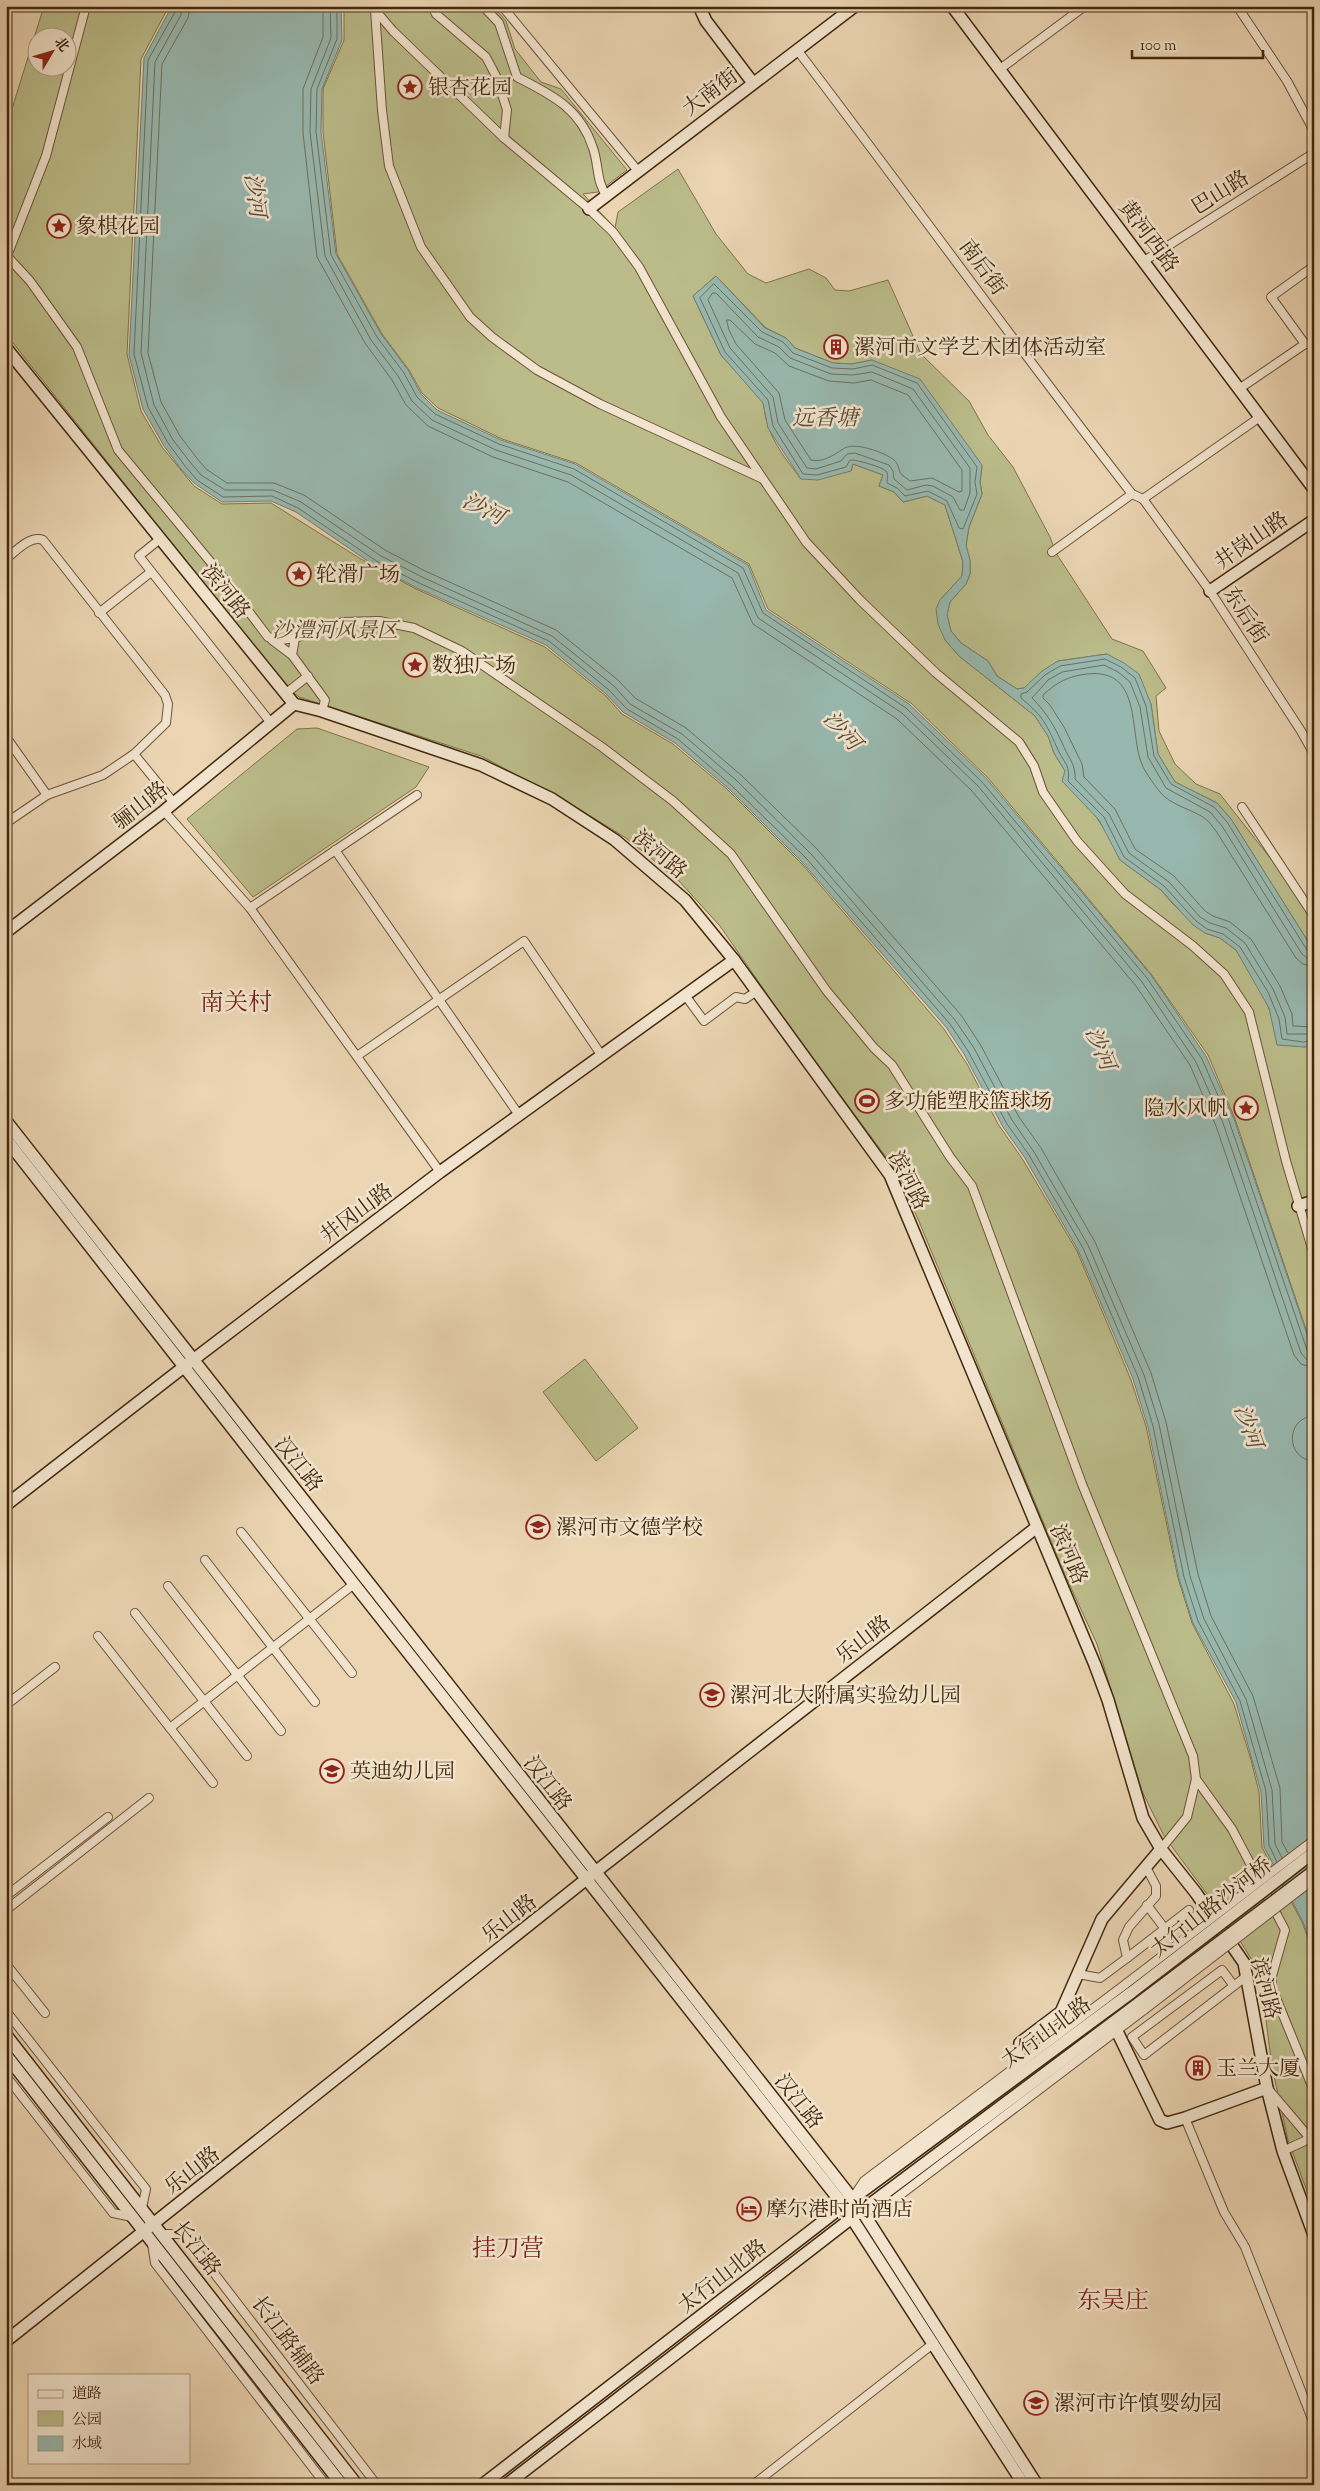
<svg xmlns="http://www.w3.org/2000/svg" width="1320" height="2491" font-family="'Sorts Mill Goudy','Noto Serif SC',serif">
<rect width="100%" height="100%" fill="#ebd5b3"/>
<filter id="stains"><feTurbulence type="fractalNoise" baseFrequency=".004" numOctaves="4"/><feColorMatrix values="0 0 0 0 .2 0 0 0 0 .09 0 0 0 0 .02 0 0 0 .5 -.17"/></filter>
<radialGradient id="worn" r=".72"><stop offset=".6" stop-color="#630" stop-opacity="0"/><stop offset="1" stop-color="#630" stop-opacity=".3"/></radialGradient>
<!-- green -->
<g fill="#bbbc8a" stroke="#7e724b" fill-rule="evenodd">
<path d="M 44,6 L 169,6 L 141,59 L 127,354 L 141,411 L 162,447 L 194,486 L 222,504 L 271,503 L 361,559 L 416,589 L 545,647 L 606,696 L 622,714 L 673,744 L 728,790 L 802,864 L 944,1029 L 967,1064 L 998,1124 L 1023,1160 L 1077,1251 L 1131,1380 L 1146,1426 L 1178,1578 L 1192,1623 L 1234,1704 L 1251,1760 L 1259,1792 L 1262,1847 L 1302,1922 L 1314,1954 L 1314,2210 L 1288,2140 L 1272,2067 L 1260,1973 L 1230,1925 L 1164,1836 L 1142,1791 L 1097,1644 L 1065,1575 L 918,1219 L 894,1168 L 780,1013 L 720,926 L 679,881 L 626,838 L 566,801 L 481,756 L 299,697 L 283,684 L 6,334 L 6,128 ZM 38,38 L 68,38 L 68,68 L 38,68 Z"/>
<path d="M 344,6 L 493,6 L 506,21 L 515,49 L 541,82 L 561,89 L 627,170 L 598,192 L 583,194 L 615,228 L 618,212 L 678,169 L 716,234 L 748,274 L 766,283 L 809,269 L 826,278 L 835,290 L 849,291 L 888,280 L 921,354 L 969,401 L 988,435 L 1013,467 L 1050,537 L 1056,553 L 1112,639 L 1143,651 L 1166,688 L 1156,696 L 1159,731 L 1175,764 L 1196,784 L 1220,794 L 1278,868 L 1314,923 L 1314,951 L 1231,819 L 1217,803 L 1175,782 L 1158,754 L 1151,704 L 1107,654 L 1058,661 L 1024,688 L 1017,689 L 997,676 L 988,661 L 961,643 L 951,631 L 947,615 L 950,602 L 966,584 L 970,574 L 970,560 L 966,546 L 969,527 L 982,494 L 980,482 L 982,466 L 872,360 L 852,364 L 833,363 L 795,348 L 786,338 L 766,328 L 716,276 L 693,296 L 721,355 L 764,403 C 764,432 784,457 801,479 L 851,471 L 853,464 L 883,475 L 879,486 L 894,492 L 903,502 L 927,496 L 945,505 L 963,562 L 962,576 L 940,600 L 945,640 L 959,656 L 1035,716 L 1048,736 L 1054,753 L 1065,771 L 1109,836 L 1120,860 L 1161,890 L 1172,903 L 1205,933 L 1220,938 L 1236,950 L 1263,994 L 1274,1021 L 1275,1033 L 1304,1047 L 1314,1045 L 1314,1353 L 1235,1119 L 1208,1055 L 1151,974 L 988,778 L 912,704 L 768,609 L 749,564 L 576,463 L 502,439 L 438,408 L 422,393 L 409,370 L 382,334 L 337,254 L 323,132 L 323,89 L 344,40 Z"/>
<polygon points="317,728 429,767 416,787 253,897 187,819 297,729"/>
<polygon points="585,1359 638,1428 596,1461 543,1392"/>
</g>
<!-- water -->
<g fill="#98b8af" stroke="#767e6e">
<polygon points="172,6 341,6 342,40 322,89 321,132 336,254 381,334 408,370 421,394 437,410 501,440 575,464 748,565 766,610 909,704 986,778 1151,975 1206,1056 1234,1119 1312,1349 1314,1360 1314,1416 1311,1439 1314,1452 1314,1950 1303,1922 1264,1847 1261,1792 1236,1702 1193,1623 1179,1578 1148,1427 1133,1379 1078,1250 1025,1158 1003,1127 964,1054 946,1027 802,862 728,788 675,743 623,712 606,694 546,645 417,588 375,566 296,512 271,501 222,502 194,483 181,469 164,446 143,409 129,355 144,58"/>
<polygon points="716,276 765,328 786,338 795,348 833,363 852,364 872,360 920,379 982,465 980,482 982,494 969,527 966,545 970,560 970,574 966,584 950,602 947,615 951,631 961,643 988,661 997,676 1017,689 1024,688 1042,671 1058,661 1107,654 1124,663 1139,674 1151,704 1158,754 1175,782 1217,803 1231,819 1314,951 1314,1045 1304,1047 1277,1045 1269,1008 1236,950 1220,938 1205,933 1193,925 1161,890 1120,860 1099,820 1062,781 1065,771 1054,753 1048,736 1035,716 959,656 945,640 938,624 936,609 940,600 962,576 963,562 945,505 927,496 903,502 894,492 879,486 883,475 853,464 851,471 818,480 801,479 768,428 763,403 721,355 693,296"/>
</g>
<g fill="none" stroke-linecap="round" stroke-linejoin="round">
<!-- shore -->
<g stroke="#6d705e" stroke-width="1">
<polyline points="176,6 175,12 148,60 134,354 148,407 168,443 185,466 197,480 223,497 272,496 298,508 378,562 419,583 549,641 609,690 627,709 678,739 731,785 806,858 950,1024 968,1051 1007,1124 1029,1155 1083,1248 1138,1377 1153,1426 1184,1577 1198,1621 1240,1701 1266,1791 1269,1845 1277,1862"/>
<polyline points="182,6 181,15 155,62 141,353 154,405 173,440 190,462 201,475 225,490 273,490 301,502 381,556 422,577 552,636 614,686 630,704 682,734 736,780 811,854 955,1020 974,1048 1012,1120 1034,1152 1088,1245 1144,1375 1159,1424 1190,1576 1204,1619 1246,1699 1272,1790 1275,1844 1282,1858"/>
<polyline points="190,6 188,18 162,64 148,353 161,402 180,436 196,457 206,469 227,483 274,483 304,495 385,550 425,571 556,630 618,680 635,698 686,728 741,775 817,849 961,1015 980,1044 1019,1117 1041,1148 1095,1242 1151,1373 1166,1422 1198,1574 1211,1616 1253,1696 1280,1788 1282,1842 1288,1853"/>
<polyline points="323,6 323,37 303,89 303,133 317,257 365,343 392,380 406,405 428,426 493,457 568,482 732,578 753,624 897,719 972,791 1136,986 1190,1065 1216,1126 1294,1355 1301,1364 1314,1368"/>
<polyline points="330,6 331,38 311,89 310,132 325,256 371,340 398,376 412,401 432,420 496,450 571,475 738,573 758,618 902,713 978,786 1142,982 1196,1062 1223,1123 1301,1353 1306,1359 1314,1360"/>
<polyline points="337,6 337,39 317,89 316,132 331,255 377,337 404,373 417,397 435,414 499,444 574,469 743,568 763,613 906,708 982,782 1147,978 1202,1059 1229,1121 1307,1350 1314,1354"/>
<path d="M 714,284 L 762,332 L 783,342 L 793,353 L 832,368 L 853,369 L 872,365 L 917,383 L 977,467 L 975,482 L 977,494 L 963,529 L 959,528 L 947,501 L 928,491 L 905,496 L 897,488 L 887,483 C 887,479 889,475 886,471 C 882,467 855,459 850,460 L 846,467 L 817,475 L 803,474 L 773,426 L 768,400 L 725,352 L 700,298 Z"/>
<polygon points="713,293 716,293 758,337 779,347 790,358 831,374 853,375 872,372 913,389 970,468 970,493 964,510 960,510 953,497 933,486 926,485 907,490 894,479 893,471 889,465 855,453 847,454 841,461 816,469 807,468 778,423 773,397 730,348 708,300"/>
<path d="M 727,320 L 730,320 L 755,344 L 775,353 L 789,366 L 829,381 L 854,383 L 871,380 L 908,395 L 962,470 L 962,491 L 959,492 L 932,478 L 910,481 C 908,479 903,476 901,474 C 898,469 899,464 894,460 C 884,452 853,441 843,449 C 834,455 822,463 811,460 L 785,420 L 779,393 L 736,344 L 729,330 Z"/>
<path d="M 1314,953 L 1307,950 L 1227,822 L 1214,807 L 1171,784 L 1154,756 L 1146,706 L 1135,678 L 1121,667 L 1105,659 L 1060,666 L 1045,675 L 1027,692 L 1021,694 L 1021,698 C 1045,718 1046,724 1059,752 C 1066,765 1070,766 1068,781 L 1104,817 L 1124,857 L 1164,886 L 1196,921 L 1207,929 L 1223,934 L 1240,947 L 1268,992 L 1279,1019 L 1282,1039 L 1303,1042 L 1314,1040"/>
<path d="M 1314,959 L 1307,958 L 1302,954 L 1222,826 L 1210,812 L 1166,788 L 1148,757 L 1140,707 L 1130,682 L 1118,672 L 1104,665 L 1062,672 L 1048,680 L 1032,698 C 1047,713 1055,727 1064,747 C 1069,759 1076,765 1075,779 L 1109,814 L 1129,853 L 1169,882 L 1200,917 L 1210,923 L 1226,928 L 1245,943 L 1273,989 L 1285,1017 L 1287,1034 L 1314,1034"/>
<path d="M 1314,967 L 1303,964 L 1296,958 L 1216,831 C 1212,826 1208,820 1203,817 C 1190,809 1169,804 1160,792 C 1153,783 1143,770 1140,759 C 1130,726 1140,668 1087,674 C 1069,676 1057,682 1043,695 L 1043,698 L 1050,705 L 1064,727 L 1082,764 L 1084,777 L 1115,809 L 1135,849 L 1174,876 L 1205,911 L 1213,916 L 1230,922 L 1251,939 L 1280,986 L 1292,1014 L 1293,1026 L 1314,1027"/>
<path d="M 1314,1416 C 1285,1417 1285,1460 1314,1461"/>
</g>
<!-- street casing -->
<g stroke="#6c5336" stroke-width="10">
<g id="street">
<polyline points="432,6 436,14 486,57 497,78 507,110 504,138"/>
<path d="M 483,6 L 499,23 L 517,77 C 552,95 580,108 593,148 C 599,165 596,182 607,196"/>
<polyline points="502,6 638,171"/>
<polyline points="1237,6 1287,81 1314,131"/>
<polyline points="375,10 393,31 504,138 589,209 613,232 639,267 721,417 806,542 860,600 936,673 1019,742 1034,766 1043,792 1077,841 1125,894 1193,946 1224,974 1249,1012 1286,1161 1314,1255"/>
<polyline points="375,10 382,110 389,166 421,247 470,317 492,337 537,370 600,404 761,478"/>
<path d="M 798,51 C 910,198 1018,348 1132,494 L 1143,499"/>
<polyline points="1000,69 1085,6"/>
<polyline points="6,255 30,281 77,347 118,450 218,571 268,637 281,640 295,638 343,622 379,621 414,628 462,651 602,747 673,801 731,854 826,990 874,1048 892,1065 950,1157 972,1186 1082,1484 1193,1756 1196,1779 1187,1817 1161,1849"/>
<polyline points="7,256 46,156 86,6"/>
<polyline points="1144,261 1314,153"/>
<polyline points="1305,344 1271,297 1314,266"/>
<polyline points="1239,389 1305,344 1314,344"/>
<polyline points="1143,499 1210,591 1301,731 1314,754"/>
<polyline points="1143,499 1260,417"/>
<polyline points="160,539 139,556 271,723"/>
<polyline points="1052,552 1132,494"/>
<path d="M 6,559 C 16,551 30,535 43,540 L 165,695 L 168,704 L 166,723 L 134,754 L 174,803"/>
<polyline points="99,613 151,572"/>
<polyline points="295,638 292,655 325,700 322,711"/>
<polyline points="272,640 292,655"/>
<polyline points="285,694 308,676"/>
<polyline points="6,737 47,795 103,775 134,754"/>
<polyline points="1242,807 1314,916"/>
<polyline points="164,811 250,908 440,1172"/>
<polyline points="6,823 47,795"/>
<polyline points="335,850 519,1115"/>
<polyline points="6,879 7,880"/>
<polyline points="250,908 417,795"/>
<polyline points="685,995 704,1021 736,997 745,999 757,991"/>
<polyline points="357,1056 524,941 602,1056"/>
<polyline points="241,1532 352,1673"/>
<polyline points="205,1560 315,1702"/>
<polyline points="168,1586 281,1731"/>
<polyline points="135,1613 247,1756"/>
<polyline points="98,1636 213,1783"/>
<polyline points="6,1705 55,1667"/>
<polyline points="170,1728 354,1584"/>
<polyline points="1196,1779 1232,1829 1285,1930 1272,1976 1272,1988 1314,2091"/>
<polyline points="6,1896 108,1817"/>
<polyline points="1147,1905 1165,1929"/>
<polyline points="6,1910 149,1798"/>
<polyline points="1127,1958 1189,1910"/>
<polyline points="6,1964 45,2013"/>
<polyline points="1078,1974 1100,1978 1127,1958 1123,1940 1129,1927 1156,1896 1156,1886 1146,1867"/>
<polyline points="1234,1986 1222,1970 1132,2037 1144,2055 1248,1975"/>
<polyline points="6,2011 146,2189 142,2208"/>
<polyline points="6,2076 113,2213 132,2217"/>
<polyline points="1270,2091 1314,2143"/>
<polyline points="1185,2118 1224,2212 1245,2247 1314,2424"/>
<polyline points="1283,2151 1309,2139"/>
<polyline points="856,2193 864,2181 1127,1983"/>
<polyline points="866,2210 887,2205 1144,2010"/>
<polyline points="162,2234 184,2234 377,2485"/>
<polyline points="152,2244 155,2263 326,2485"/>
<polyline points="753,2485 934,2343"/>
</g>
</g>
<!-- secondary casing -->
<g stroke="#42280c" stroke-width="14">
<g id="secondary">
<polyline points="699,6 706,21 753,83"/>
<polyline points="952,6 1314,489"/>
<polyline points="589,209 855,6"/>
<polyline points="6,348 294,704 322,711 481,765 552,799 615,840 685,900 734,960 890,1175 1095,1665 1108,1700 1143,1818 1161,1849 1196,1893 1244,1963 1267,2088 1283,2151 1314,2235"/>
<polyline points="1210,591 1314,520"/>
<polyline points="6,932 164,811 294,704"/>
<polyline points="6,1121 862,2211 1037,2485"/>
<polyline points="6,1139 354,1584 844,2206 1024,2485"/>
<polyline points="1298,1206 1314,1201"/>
<polyline points="6,1505 185,1366 440,1172 734,960"/>
<polyline points="1113,2023 1160,2120 1167,2123 1185,2118 1267,2088"/>
<polyline points="6,2035 357,2485"/>
<polyline points="6,2055 342,2485"/>
<polyline points="1017,2076 1020,2043 1061,2012 1102,1919 1161,1849"/>
<polyline points="6,2341 594,1873 1037,1527"/>
<polyline points="482,2485 852,2199 1132,1992"/>
<polyline points="506,2485 853,2217 1139,2003"/>
</g>
</g>
<!-- street -->
<use href="#street" stroke="#f2e4ce" stroke-width="8"/>
<!-- secondary -->
<use href="#secondary" stroke="#f2e4ce" stroke-width="11"/>
<!-- street-bridge casing -->
<g stroke="#6c5336" stroke-width="10" stroke-linecap="butt">
<g id="street-bridge">
<polyline points="1127,1983 1314,1840"/>
<polyline points="1144,2010 1314,1879"/>
</g>
</g>
<!-- secondary-bridge casing -->
<g stroke="#42280c" stroke-width="14" stroke-linecap="butt">
<g id="secondary-bridge">
<polyline points="1132,1992 1314,1852"/>
<polyline points="1139,2003 1314,1871"/>
</g>
</g>
<!-- street-bridge -->
<use href="#street-bridge" stroke="#f2e4ce" stroke-width="8"/>
<!-- secondary-bridge -->
<use href="#secondary-bridge" stroke="#f2e4ce" stroke-width="11"/>
</g>
<!-- icons -->
<defs>
<g id="sight-ring" transform="scale(1.25)"><circle r="9.5" fill="#f2e4ce" stroke="#8f2418" stroke-width="1.5"/><path d="M0-6L1.8-2.2L6-1.7L2.9 1.2L3.7 5.4L0 3.3L-3.7 5.4L-2.9 1.2L-6-1.7L-1.8-2.2Z" fill="#8f2418"/></g>
<g id="building-ring" transform="scale(1.25)"><circle r="9.5" fill="#f2e4ce" stroke="#8f2418" stroke-width="1.5"/><path d="M-4-6H4V6H1V3H-1V6H-4ZM-2.5-4.3h1.7v1.8h-1.7ZM.8-4.3h1.7v1.8H.8ZM-2.5-1h1.7V.8h-1.7ZM.8-1h1.7V.8H.8Z" fill="#8f2418"/></g>
<g id="stadium-ring" transform="scale(1.25)"><circle r="9.5" fill="#f2e4ce" stroke="#8f2418" stroke-width="1.5"/><path d="M0-5a6.5 5 0 1 0 0 10a6.5 5 0 1 0 0-10ZM-3.5-1.8h7v3.6h-7Z" fill="#8f2418"/></g>
<g id="school-ring" transform="scale(1.25)"><circle r="9.5" fill="#f2e4ce" stroke="#8f2418" stroke-width="1.5"/><path d="M0-5L7-2L0 1L-7-2ZM-4 1L0 2.5L4 1V4Q0 6-4 4Z" fill="#8f2418"/></g>
<g id="hotel-ring" transform="scale(1.25)"><circle r="9.5" fill="#f2e4ce" stroke="#8f2418" stroke-width="1.5"/><path d="M-6-4.5h1.5V1H6V5H4.5V3h-9V5H-6ZM-4 0a1.8 1.8 0 1 1 3.6 0ZM.5 0V-2.5h3Q6-2.5 6 0Z" fill="#8f2418"/></g>
</defs>
<g fill-rule="evenodd">
<use href="#sight-ring" x="410" y="87"/>
<use href="#sight-ring" x="59" y="226"/>
<use href="#building-ring" x="836" y="347"/>
<use href="#sight-ring" x="299" y="574"/>
<use href="#sight-ring" x="415" y="665"/>
<use href="#stadium-ring" x="867" y="1101"/>
<use href="#sight-ring" x="1246" y="1108"/>
<use href="#school-ring" x="538" y="1527"/>
<use href="#school-ring" x="712" y="1695"/>
<use href="#school-ring" x="332" y="1771"/>
<use href="#building-ring" x="1198" y="2068"/>
<use href="#hotel-ring" x="749" y="2209"/>
<use href="#school-ring" x="1036" y="2403"/>
</g>
<g text-anchor="middle" stroke-width="5" stroke-linejoin="round" paint-order="stroke">
<!-- poi labels -->
<g font-size="21" fill="#42280c" stroke="#f2e4ce" text-anchor="start">
<text x="428" y="94">银杏花园</text>
<text x="76" y="233">象棋花园</text>
<text x="854" y="354">漯河市文学艺术团体活动室</text>
<text x="316" y="581">轮滑广场</text>
<text x="432" y="672">数独广场</text>
<text x="884" y="1108">多功能塑胶篮球场</text>
<text x="1228" y="1115" text-anchor="end">隐水风帆</text>
<text x="556" y="1534">漯河市文德学校</text>
<text x="730" y="1702">漯河北大附属实验幼儿园</text>
<text x="350" y="1778">英迪幼儿园</text>
<text x="1216" y="2075">玉兰大厦</text>
<text x="766" y="2216">摩尔港时尚酒店</text>
<text x="1054" y="2410">漯河市许慎婴幼园</text>
</g>
<!-- street labels -->
<g font-size="21" fill="#42280c" stroke="#f2e4ce">
<text transform="translate(710 92) rotate(-37)" y="7">大南街</text>
<text transform="translate(1220 192) rotate(-32)" y="7">巴山路</text>
<text transform="translate(1149 236) rotate(53)" y="7">黄河西路</text>
<text transform="translate(983 267) rotate(54)" y="7">南后街</text>
<text transform="translate(1251 540) rotate(-35)" y="7">井岗山路</text>
<text transform="translate(226 591) rotate(51)" y="7">滨河路</text>
<text transform="translate(1246 615) rotate(57)" y="7">东后街</text>
<text transform="translate(140 805) rotate(-38)" y="7">骊山路</text>
<text transform="translate(660 854) rotate(40)" y="7">滨河路</text>
<text transform="translate(909 1180) rotate(63)" y="7">滨河路</text>
<text transform="translate(356 1213) rotate(-37)" y="7">井冈山路</text>
<text transform="translate(299 1464) rotate(52)" y="7">汉江路</text>
<text transform="translate(1069 1554) rotate(67)" y="7">滨河路</text>
<text transform="translate(863 1639) rotate(-38)" y="7">乐山路</text>
<text transform="translate(548 1783) rotate(52)" y="7">汉江路</text>
<text transform="translate(1211 1907) rotate(-38)" y="7">太行山路沙河桥</text>
<text transform="translate(509 1918) rotate(-38)" y="7">乐山路</text>
<text transform="translate(1266 1988) rotate(76)" y="7">滨河路</text>
<text transform="translate(1046 2032) rotate(-36)" y="7">太行山北路</text>
<text transform="translate(799 2101) rotate(52)" y="7">汉江路</text>
<text transform="translate(192 2170) rotate(-38)" y="7">乐山路</text>
<text transform="translate(197 2248) rotate(52)" y="7">长江路</text>
<text transform="translate(722 2276) rotate(-38)" y="7">太行山北路</text>
<text transform="translate(288 2340) rotate(53)" y="7">长江路辅路</text>
</g>
<!-- park labels -->
<g font-size="21" font-style="italic" fill="#5a4625" stroke="#f2e4ce">
<text x="335" y="637">沙澧河风景区</text>
</g>
<!-- water labels -->
<g font-size="22" font-style="italic" fill="#584c35" stroke="#f2e4ce">
<text transform="translate(256 195) rotate(82)" y="8">沙河</text>
<text x="825" y="425">远香塘</text>
<text transform="translate(484 508) rotate(26)" y="8">沙河</text>
<text transform="translate(843 730) rotate(48)" y="8">沙河</text>
<text transform="translate(1101 1048) rotate(67)" y="8">沙河</text>
<text transform="translate(1249 1426) rotate(70)" y="8">沙河</text>
</g>
<!-- quarter labels -->
<g font-size="24" fill="#7a1f14" stroke="#f2e4ce">
<text x="236" y="1010">南关村</text>
<text x="508" y="2256">挂刀营</text>
<text x="1113" y="2308">东吴庄</text>
</g>
</g>
<!-- margin -->
<rect width="1320" height="2491" fill="none" stroke="#ebd5b3" stroke-width="25"/>
<rect x="8" y="8" width="1305" height="2476" fill="none" stroke="#42280c" stroke-width="2.5"/>
<rect x="12" y="12" width="1295" height="2466" fill="none" stroke="#42280c"/>
<!-- legend -->
<rect x="28" y="2374" width="162" height="90" fill="#f2e4ce" stroke="#ac9980"/>
<rect x="38" y="2390" width="25" height="8" fill="#f2e4ce" stroke="#ac9980"/>
<text x="72" y="2398" font-size="15" fill="#42280c">道路</text>
<rect x="38" y="2411" width="25" height="15" fill="#bbbc8a" stroke="#ac9980"/>
<text x="72" y="2424" font-size="15" fill="#42280c">公园</text>
<rect x="38" y="2436" width="25" height="15" fill="#98b8af" stroke="#ac9980"/>
<text x="72" y="2448" font-size="15" fill="#42280c">水域</text>
<!-- north arrow -->
<g transform="translate(52 52) rotate(52)"><circle r="24" fill="#f2e4ce" stroke="#ac9980"/>
<path d="M0-4L9 19L0 12L-9 19Z" fill="#8f2418"/>
<text y="-8" font-size="14" font-weight="bold" text-anchor="middle" fill="#42280c">北</text>
</g>
<!-- scale -->
<path d="M1132 50v8h131v-8" fill="none" stroke="#42280c" stroke-width="2.5"/>
<text x="1140" y="50" font-size="15" fill="#42280c" stroke="#f2e4ce" stroke-width="4" paint-order="stroke">100 m</text>
<rect width="100%" height="100%" filter="url(#stains)"/>
<rect width="100%" height="100%" fill="url(#worn)"/>
</svg>
